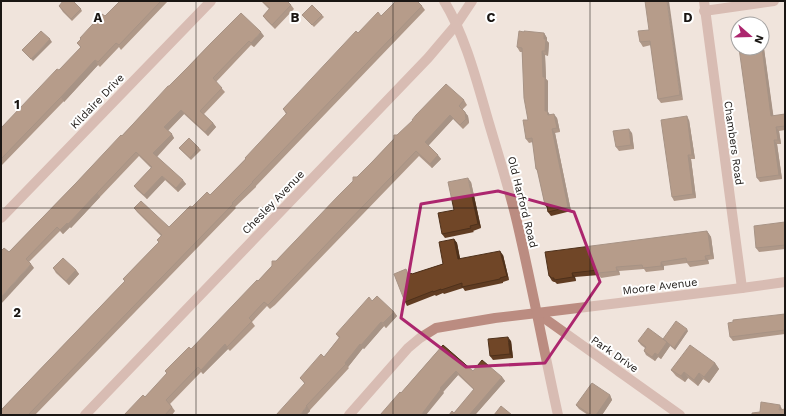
<svg xmlns="http://www.w3.org/2000/svg" width="786" height="416" font-family="'Work Sans',sans-serif">
<rect width="100%" height="100%" fill="#f0e4dc"/>
<g fill="none" stroke-linecap="round" stroke-linejoin="round">
<!-- minor -->
<g stroke="#bb8c81" stroke-width="10">
<polyline points="704,1 742,288"/>
<polyline points="704,11 774,1"/>
<polyline points="1,218 211,1"/>
<polyline points="85,415 428,58 456,25 472,1"/>
<polyline points="349,415 408,348 420,338 436,328 495,318 537,313 680,415"/>
</g>
<!-- tertiary -->
<g stroke="#bb8c81" stroke-width="10">
<path d="M 444,1 C 465,35 477,82 488,120 C 498,154 509,188 517,222 C 532,286 544,351 558,415"/>
<polyline points="537,313 742,288 785,282"/>
</g>
</g>
<!-- wall -->
<g fill="#603c22">
<polygon points="120,1 168,1 121,50 119,47 100,67 98,65 64,102 64,101 1,166 1,128 81,48 77,43"/>
<polygon points="261,1 287,1 291,5 294,9 275,29 266,20 263,16 269,9"/>
<polygon points="59,6 81,9 82,11 72,21 63,12"/>
<polygon points="422,6 425,10 256,186 256,187 235,207 236,208 35,415 1,415 2,409 125,281 123,279 159,242 157,240 161,236 137,212 134,208 169,227 192,207 210,195 245,159 286,114 283,109 358,33 381,16"/>
<polygon points="302,15 322,15 324,17 314,27"/>
<polygon points="649,30 683,100 661,103 658,99 651,45 643,47 640,42"/>
<polygon points="544,33 547,38 547,41 549,43 548,56 545,55 546,79 548,81 548,112 550,115 557,118 560,132 555,133 571,211 551,216 548,212 547,208 545,205 538,172 536,169 533,142 529,143 526,139 528,120 522,52 520,52 517,47"/>
<polygon points="762,34 773,116 785,114 785,130 779,131 781,144 777,144 782,179 760,182 757,178"/>
<polygon points="264,36 254,47 251,45 216,82 225,92 204,114 213,123 216,127 208,136 184,114 168,131 174,138 157,157 186,184 178,192 165,180 147,199 137,190 134,186 151,168 139,156 100,197 71,228 70,227 63,234 60,231 29,262 34,268 9,252 76,183 211,43"/>
<polygon points="464,100 467,105 462,110 468,116 469,123 463,129 453,119 428,146 441,159 432,168 419,156 275,305 270,309 267,306 252,322 255,326 230,351 228,349 203,374 201,372 170,404 175,411 172,415 124,415 145,397 167,374 165,371 191,349 258,281 276,261 372,162 397,135"/>
<polygon points="689,120 695,159 691,159 696,198 674,201 672,197"/>
<polygon points="632,133 634,149 619,151 616,147"/>
<polygon points="179,148 199,148 201,150 191,160"/>
<polygon points="471,182 481,228 473,231 474,232 445,238 442,234 454,210"/>
<polygon points="785,222 785,249 759,252 756,248"/>
<polygon points="707,231 711,237 714,259 708,260 709,264 690,267 687,263 664,266 664,270 646,272 644,269 619,271 620,275 601,278 599,275 575,277 576,281 557,284 555,282 554,282 552,281 549,276"/>
<polygon points="454,239 457,243 460,259 503,255 509,280 503,282 503,283 465,291 463,288 444,294 443,293 436,296 435,295 407,306 405,302 408,273 409,274 412,274 443,264"/>
<polygon points="53,268 76,270 79,274 69,285 56,273"/>
<polygon points="372,301 394,312 397,316 386,328 384,326 364,349 363,348 348,367 349,368 310,410 310,411 306,415 304,383 300,378 324,357 339,338 336,334"/>
<polygon points="785,314 785,334 733,341 730,337"/>
<polygon points="688,331 675,350 669,345 670,346 661,359 658,357 655,361 646,355 644,351 645,348 641,345 638,341 663,339"/>
<polygon points="511,341 513,358 493,360 490,356"/>
<polygon points="443,345 473,371 502,377 505,381 475,415 449,415 454,413 474,390 458,375 443,392 444,393 401,393"/>
<polygon points="715,363 719,369 709,383 703,379 698,386 688,378 685,382 676,376 671,370"/>
<polygon points="610,395 612,400 602,415 588,415 579,409 576,405"/>
</g>
<!-- shaded-wall -->
<g fill="#4e311b">
<polygon points="667,1 669,1 683,100 680,95"/>
<polygon points="261,32 264,36 254,47 251,43"/>
<polygon points="544,33 547,38 547,41 549,43 548,56 545,51 544,39"/>
<polygon points="762,34 774,120 771,116 762,48"/>
<polygon points="50,39 52,42 33,61 31,59"/>
<polygon points="542,51 545,55 546,79 548,81 548,112 550,115 551,119 545,111"/>
<polygon points="95,60 98,65 64,102 61,97"/>
<polygon points="181,110 184,114 167,131 164,127"/>
<polygon points="465,112 468,116 469,123 466,119"/>
<polygon points="554,114 557,118 560,132 557,128"/>
<polygon points="450,115 453,119 428,146 425,142"/>
<polygon points="687,116 689,120 695,159 692,155"/>
<polygon points="213,123 216,127 208,136 205,132"/>
<polygon points="776,127 779,131 781,144 778,140"/>
<polygon points="552,129 555,133 571,211 568,207"/>
<polygon points="629,129 632,133 634,149 631,145"/>
<polygon points="172,134 174,138 156,157 153,153"/>
<polygon points="774,140 777,144 782,179 779,175"/>
<polygon points="438,155 441,159 432,168 430,164"/>
<polygon points="688,155 691,159 696,198 693,194"/>
<polygon points="162,176 165,180 147,199 144,195"/>
<polygon points="468,178 471,182 481,228 478,224"/>
<polygon points="183,180 186,184 178,192 176,188"/>
<polygon points="97,193 100,197 71,228 68,224"/>
<polygon points="67,223 70,227 63,234 60,230"/>
<polygon points="707,231 711,237 714,259 711,255"/>
<polygon points="454,239 457,243 461,263 458,259"/>
<polygon points="500,251 503,255 509,280 507,276"/>
<polygon points="705,256 708,260 709,264 706,260"/>
<polygon points="661,262 664,266 664,270 661,266"/>
<polygon points="31,264 34,268 1,304 1,297"/>
<polygon points="616,267 619,271 620,275 617,271"/>
<polygon points="76,270 79,274 69,285 66,281"/>
<polygon points="572,273 575,277 576,281 573,277"/>
<polygon points="394,312 397,316 386,328 383,323"/>
<polygon points="381,322 384,326 364,349 361,345"/>
<polygon points="687,329 688,331 675,350 674,348"/>
<polygon points="508,337 511,341 513,358 510,354"/>
<polygon points="667,342 670,346 661,359 658,355"/>
<polygon points="225,344 228,349 203,374 201,370"/>
<polygon points="360,344 363,348 348,367 345,363"/>
<polygon points="655,353 658,357 655,361 652,357"/>
<polygon points="715,363 719,369 709,383 704,377"/>
<polygon points="456,371 458,375 443,392 444,393 426,415 421,415 440,388"/>
<polygon points="684,372 688,378 685,382 681,376"/>
<polygon points="699,373 703,379 698,386 694,380"/>
<polygon points="502,377 505,381 475,415 469,415"/>
<polygon points="610,395 612,400 602,415 596,415"/>
<polygon points="780,405 782,409 782,414 779,410"/>
<polygon points="307,406 310,411 306,415 300,415"/>
</g>
<!-- building -->
<g fill="#704627" stroke="#4e311b">
<polygon points="63,1 73,1 81,9 71,19 59,6"/>
<polygon points="120,1 161,1 119,45 116,43 98,62 95,60 61,97 1,159 1,128 57,69 59,70 81,47 77,43 81,39 80,38 102,14 105,16"/>
<polygon points="262,1 287,1 291,5 272,25 263,16 270,8"/>
<polygon points="396,1 417,1 422,6 252,182 253,182 232,203 233,204 28,415 1,415 1,408 2,409 125,281 123,279 159,242 157,240 162,235 134,208 141,201 169,227 190,206 192,207 207,192 210,195 246,159 245,158 287,113 283,109 356,31 358,33 378,12 381,16"/>
<polygon points="645,1 667,1 680,95 658,99 650,41 640,42 638,31 649,30"/>
<polygon points="312,5 322,15 312,25 302,15"/>
<polygon points="241,13 261,32 251,43 249,41 213,78 222,88 200,111 213,123 205,132 181,110 164,127 172,134 153,153 183,180 176,188 162,176 144,195 134,186 152,167 136,152 97,193 68,224 67,223 60,230 57,227 26,259 31,264 1,297 1,251 4,248 9,252 76,183 121,135 122,136 168,86 169,86 188,67 211,43"/>
<polygon points="736,26 738,26 738,38"/>
<polygon points="41,31 50,39 31,59 22,50"/>
<polygon points="519,31 524,32 524,31 544,33 544,39 546,39 545,51 542,51 543,77 545,77 545,111 547,111 548,115 554,114 557,128 552,129 568,207 548,212 547,205 545,205 537,169 536,169 532,138 526,139 523,120 528,120 524,98 522,48 517,47"/>
<polygon points="739,48 762,48 771,116 785,114 785,126 776,127 778,140 774,140 779,175 757,178"/>
<polygon points="446,84 464,100 459,106 465,112 466,119 460,125 450,115 425,142 438,155 430,164 416,151 272,301 268,305 264,302 249,318 252,321 227,347 225,344 201,370 198,367 166,400 172,407 165,415 124,415 143,395 145,397 167,373 165,371 189,347 191,349 257,280 258,281 272,266 272,261 276,261 338,196 353,181 353,177 357,177 372,162 394,139 394,135 397,135 413,120 412,120 416,115"/>
<polygon points="687,116 692,155 688,155 693,194 672,197 661,120"/>
<polygon points="629,129 631,145 616,147 613,131"/>
<polygon points="189,138 199,148 190,158 179,148"/>
<polygon points="468,178 478,224 470,226 471,228 442,234 438,213 454,210 448,182"/>
<polygon points="785,222 785,245 756,248 754,226"/>
<polygon points="707,231 707,233 708,233 711,255 705,256 706,260 687,262 686,258 661,262 661,266 643,268 642,265 616,267 617,271 598,273 598,270 572,273 573,277 554,280 554,278 551,278 550,276 549,276 545,252"/>
<polygon points="454,239 458,259 500,251 507,276 500,278 500,279 462,287 462,283 441,290 441,289 433,292 433,291 405,302 394,274 406,269 408,275 411,273 412,274 443,264 439,242"/>
<polygon points="63,258 76,270 66,281 53,268"/>
<polygon points="377,296 394,312 383,323 381,322 361,345 360,344 345,363 346,364 306,406 307,406 300,415 276,415 305,383 300,378 321,354 324,357 340,337 336,334 369,297 372,301"/>
<polygon points="785,314 785,330 730,337 728,323 733,322 733,320"/>
<polygon points="676,321 687,329 674,348 663,339"/>
<polygon points="648,328 667,342 658,355 655,353 652,357 644,351 646,347 638,341"/>
<polygon points="508,337 510,354 490,356 488,339"/>
<polygon points="443,345 473,371 482,360 502,377 469,415 449,415 452,411 454,413 474,389 456,371 440,388 441,389 421,415 380,415 400,392 401,393"/>
<polygon points="690,345 715,363 704,377 699,373 694,380 684,372 681,376 671,370"/>
<polygon points="592,383 610,395 596,415 591,415 576,405"/>
<polygon points="761,402 780,405 779,410 785,409 785,415 752,415 752,413 760,412"/>
<polygon points="501,406 512,415 494,415"/>
</g>
<!-- marked area -->
<path d="M0 0H786V416H0ZM 498,191 L 574,212 L 600,282 L 545,363 L 466,367 L 401,318 L 421,204 Z" fill="#f0e4dc" fill-opacity=".55" fill-rule="evenodd"/>
<path fill="none" stroke="#ac266e" stroke-width="3" stroke-linejoin="round" d="M 498,191 L 574,212 L 600,282 L 545,363 L 466,367 L 401,318 L 421,204 Z"/>
<!-- grid -->
<path fill="none" stroke="#1a1613" stroke-width="1" stroke-opacity="0.55" d="M 196,1 L 196,415M 393,1 L 393,415M 590,1 L 590,415M 1,208 L 785,208"/>
<g text-anchor="middle" stroke-width="4" stroke-linejoin="round" paint-order="stroke">
<!-- street labels -->
<g font-size="11" fill="#1a1613" stroke="#fff">
<text transform="translate(97 101) rotate(-46)" y="4">Kildaire Drive</text>
<text transform="translate(734 143) rotate(82)" y="4">Chambers Road</text>
<text transform="translate(273 202) rotate(-46)" y="4">Chesley Avenue</text>
<text transform="translate(523 202) rotate(76)" y="4">Old Harford Road</text>
<text transform="translate(660 286) rotate(-7)" y="4">Moore Avenue</text>
<text transform="translate(615 354) rotate(35)" y="4">Park Drive</text>
</g>
</g>
<g font-size="13" text-anchor="middle" font-weight="bold" fill="#1a1613" stroke="#fff" stroke-width="4" stroke-linejoin="round" paint-order="stroke">
<text x="98" y="22">A</text>
<text x="295" y="22">B</text>
<text x="491" y="22">C</text>
<text x="688" y="22">D</text>
<text x="17" y="109">1</text>
<text x="17" y="317">2</text>
</g>
<!-- border -->
<rect width="786" height="416" fill="none" stroke="#1a1613" stroke-width="4"/>
<!-- north arrow -->
<g transform="translate(750 36) rotate(110)"><circle r="19" fill="#ffffff" stroke="#a3a2a1"/>
<path d="M0-3L7 15L0 10L-7 15Z" fill="#ac266e"/>
<text y="-6" font-size="11" font-weight="bold" text-anchor="middle" fill="#1a1613">N</text>
</g>
</svg>
